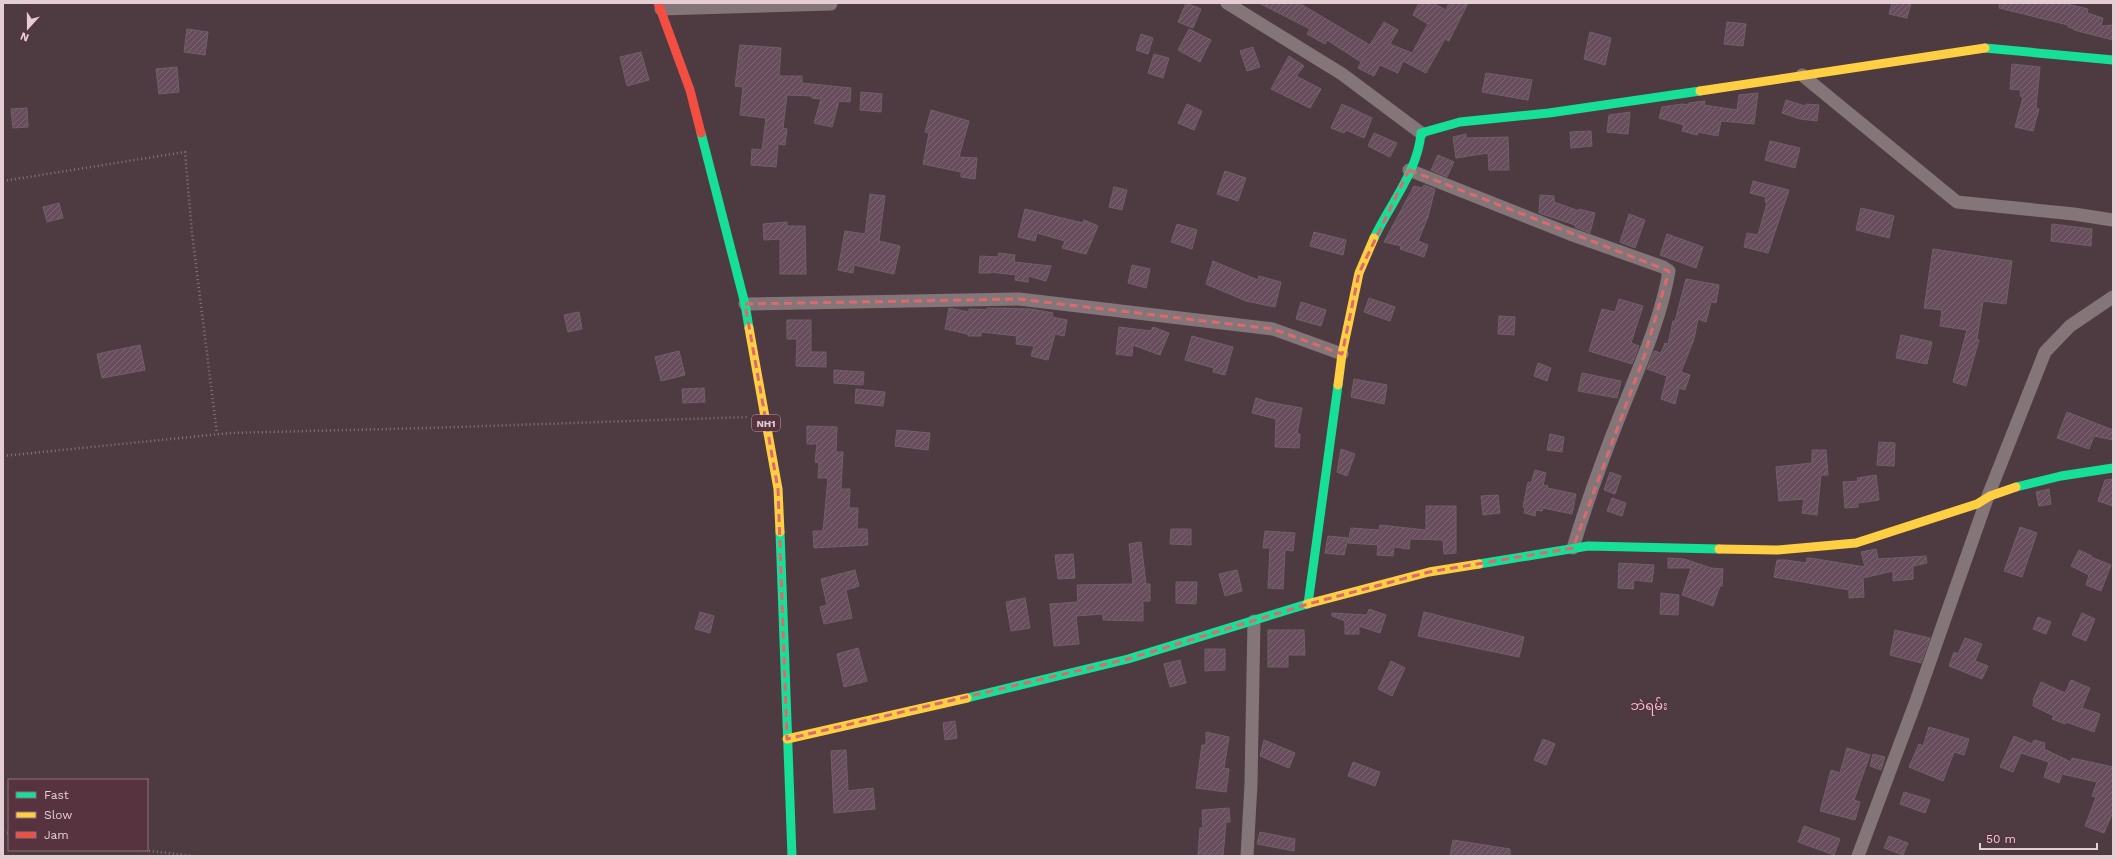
<svg xmlns="http://www.w3.org/2000/svg" width="2116" height="859" font-family="'Work Sans','Noto Sans Myanmar',sans-serif">
<defs>
<pattern id="building-hatch" width="6" height="6" patternUnits="userSpaceOnUse"><rect width="6" height="6" fill="#684d5d"/><path d="M-1 1l2-2M0 6l6-6M5 7l2-2" fill="none" stroke="#7d6573"/></pattern>
</defs>
<rect width="100%" height="100%" fill="#4e3b42"/>
<!-- building -->
<g fill="url(#building-hatch)" stroke="#6f6068">
<polygon points="1186,3 1201,9 1193,28 1178,22"/>
<polygon points="1259,3 1299,3 1370,45 1384,22 1398,30 1390,44 1412,53 1428,24 1413,15 1419,3 1433,3 1446,10 1449,3 1468,3 1449,41 1445,39 1426,73 1403,61 1398,73 1380,65 1374,76 1358,68 1361,62 1327,40 1325,44 1307,34 1310,29"/>
<polygon points="1892,3 1911,3 1907,18 1889,14"/>
<polygon points="2000,3 2063,3 2088,9 2087,13 2103,18 2101,26 2113,25 2113,40 2074,30 2075,29 2068,27 2068,25 1999,8"/>
<polygon points="1727,22 1746,24 1743,46 1724,44"/>
<polygon points="187,29 208,32 205,55 184,52"/>
<polygon points="1189,29 1211,40 1200,62 1178,50"/>
<polygon points="1590,32 1611,38 1605,65 1584,59"/>
<polygon points="1141,34 1153,38 1148,54 1136,50"/>
<polygon points="740,45 781,48 779,76 802,76 802,83 851,88 850,102 839,101 832,127 814,123 821,99 812,98 812,96 787,95 783,128 787,129 785,145 778,144 776,167 751,165 752,149 762,150 766,118 740,115 743,87 735,86"/>
<polygon points="1253,47 1260,67 1247,71 1240,51"/>
<polygon points="641,52 649,80 627,86 620,57"/>
<polygon points="1154,54 1169,58 1163,78 1148,73"/>
<polygon points="1289,56 1304,66 1296,76 1321,89 1310,108 1271,89"/>
<polygon points="2012,64 2040,67 2036,108 2039,109 2033,131 2015,127 2023,97 2020,96 2021,90 2010,89"/>
<polygon points="177,67 179,92 159,94 156,69"/>
<polygon points="1486,73 1532,80 1528,100 1482,92"/>
<polygon points="861,92 882,94 881,112 860,110"/>
<polygon points="1758,93 1754,124 1721,121 1718,136 1698,132 1697,135 1682,131 1684,125 1659,118 1662,107 1682,104 1688,105 1689,103 1705,101 1704,105 1737,110 1739,95"/>
<polygon points="1786,100 1805,106 1806,104 1819,105 1817,121 1800,119 1782,113"/>
<polygon points="1187,104 1202,111 1194,130 1178,123"/>
<polygon points="1342,104 1372,118 1364,138 1346,130 1344,133 1331,128"/>
<polygon points="27,108 28,127 13,128 11,109"/>
<polygon points="931,110 969,121 959,157 977,158 975,179 961,177 961,172 923,164 929,133 925,132"/>
<polygon points="1630,112 1628,134 1607,132 1609,115"/>
<polygon points="1591,131 1592,146 1571,148 1570,132"/>
<polygon points="1374,133 1397,143 1390,157 1368,146"/>
<polygon points="1466,134 1466,138 1508,137 1509,170 1489,170 1488,153 1456,158 1453,137"/>
<polygon points="1770,141 1800,148 1795,168 1765,160"/>
<polygon points="1438,155 1454,162 1447,177 1431,170"/>
<polygon points="1225,171 1246,178 1238,201 1217,194"/>
<polygon points="1753,181 1789,190 1768,253 1744,247 1747,233 1758,235 1767,203 1765,202 1766,197 1750,193"/>
<polygon points="1424,185 1435,189 1428,217 1418,241 1428,245 1424,257 1400,249 1401,246 1384,242 1414,186 1422,188"/>
<polygon points="1114,187 1127,190 1122,210 1109,207"/>
<polygon points="870,194 885,196 879,241 900,246 894,274 854,265 853,273 838,270 845,231 865,234"/>
<polygon points="1540,195 1554,196 1554,202 1579,211 1579,209 1595,213 1590,233 1575,227 1575,225 1539,213"/>
<polygon points="59,203 63,218 47,222 43,207"/>
<polygon points="1861,208 1894,216 1889,238 1856,230"/>
<polygon points="1025,209 1083,223 1084,220 1098,226 1086,254 1062,248 1065,241 1037,233 1035,241 1018,237"/>
<polygon points="1629,214 1645,220 1635,248 1620,242"/>
<polygon points="787,222 787,226 805,226 806,274 780,274 780,239 764,240 763,224"/>
<polygon points="1177,224 1197,230 1192,249 1171,242"/>
<polygon points="2052,224 2092,229 2091,246 2051,241"/>
<polygon points="1314,232 1346,240 1343,255 1310,246"/>
<polygon points="1667,234 1703,247 1696,268 1660,255"/>
<polygon points="1933,249 2012,261 2006,304 1983,301 1977,339 1979,340 1966,386 1953,382 1967,330 1940,326 1942,310 1924,308"/>
<polygon points="999,253 1015,255 1014,262 1051,266 1046,281 1028,276 1028,282 1015,280 1016,275 991,272 991,273 979,273 980,256 998,257"/>
<polygon points="1213,261 1258,280 1259,276 1281,282 1275,307 1246,301 1206,284"/>
<polygon points="1132,265 1150,269 1146,288 1128,283"/>
<polygon points="1686,279 1719,285 1716,303 1711,302 1706,322 1698,319 1694,339 1681,372 1690,375 1685,390 1679,388 1675,404 1661,399 1667,376 1647,369 1654,351 1661,353 1665,343 1668,344 1673,321 1675,321"/>
<polygon points="1369,298 1395,307 1390,321 1364,312"/>
<polygon points="1619,299 1643,306 1631,343 1639,346 1632,364 1589,351 1602,309 1615,312"/>
<polygon points="1301,302 1326,310 1321,326 1296,319"/>
<polygon points="949,308 969,312 969,309 987,310 987,308 1031,309 1053,313 1052,317 1067,320 1064,336 1055,334 1048,360 1031,356 1034,346 1016,344 1017,336 981,332 981,336 968,336 968,334 945,329"/>
<polygon points="579,312 582,329 568,332 564,315"/>
<polygon points="1499,316 1515,317 1514,335 1498,334"/>
<polygon points="787,320 811,320 811,352 826,352 826,367 796,366 797,339 787,339"/>
<polygon points="1119,327 1151,331 1153,327 1169,333 1160,355 1133,345 1132,356 1116,354"/>
<polygon points="1901,335 1932,342 1927,364 1896,358"/>
<polygon points="1192,336 1233,347 1225,375 1213,372 1214,368 1185,360"/>
<polygon points="140,345 145,370 102,378 97,354"/>
<polygon points="679,351 685,375 661,381 655,357"/>
<polygon points="1538,363 1551,368 1547,381 1534,376"/>
<polygon points="834,370 864,372 863,385 834,383"/>
<polygon points="1582,373 1621,381 1617,398 1578,391"/>
<polygon points="1354,379 1387,385 1384,404 1351,397"/>
<polygon points="704,388 705,402 683,403 682,389"/>
<polygon points="856,389 885,392 883,406 855,403"/>
<polygon points="1256,398 1268,402 1302,408 1297,434 1300,434 1299,448 1275,447 1276,419 1252,413"/>
<polygon points="2067,412 2113,430 2113,440 2094,436 2089,449 2057,438"/>
<polygon points="807,426 837,427 836,452 843,452 841,489 850,489 849,508 858,508 857,529 867,529 868,545 814,548 813,531 823,531 828,478 818,478 819,463 815,462 817,444 807,444"/>
<polygon points="897,430 930,433 928,450 895,446"/>
<polygon points="1550,434 1564,437 1562,452 1547,450"/>
<polygon points="1879,442 1895,443 1894,466 1877,465"/>
<polygon points="1341,449 1355,454 1347,476 1337,472"/>
<polygon points="1812,450 1826,450 1828,475 1821,475 1817,515 1802,513 1804,499 1779,501 1776,467 1812,463"/>
<polygon points="1535,470 1546,473 1543,485 1548,486 1547,488 1576,494 1572,514 1543,508 1542,511 1536,510 1535,516 1524,513 1525,508 1523,507 1528,482 1531,483"/>
<polygon points="1610,472 1621,476 1615,494 1604,490"/>
<polygon points="1876,475 1879,500 1858,503 1858,507 1845,508 1843,482 1858,481 1857,478"/>
<polygon points="2113,479 2113,506 2098,501 2105,480"/>
<polygon points="2049,489 2051,504 2039,506 2036,492"/>
<polygon points="1498,495 1500,513 1483,515 1481,496"/>
<polygon points="1612,498 1626,503 1622,516 1607,511"/>
<polygon points="1426,506 1456,506 1456,553 1444,554 1443,540 1410,539 1409,549 1394,547 1393,556 1377,555 1378,545 1348,543 1351,528 1379,530 1380,525 1426,530"/>
<polygon points="2020,527 2037,533 2022,577 2004,571"/>
<polygon points="1171,529 1191,529 1191,545 1170,544"/>
<polygon points="1265,531 1295,533 1293,551 1285,550 1283,589 1268,588 1270,548 1263,548"/>
<polygon points="1328,536 1348,538 1344,555 1325,553"/>
<polygon points="1141,542 1146,584 1150,584 1150,601 1143,601 1143,621 1103,620 1103,614 1076,616 1079,644 1054,646 1050,604 1078,602 1077,585 1133,584 1129,544"/>
<polygon points="1876,549 1878,559 1926,556 1927,563 1913,566 1913,579 1893,581 1893,571 1863,578 1864,597 1849,598 1849,590 1774,577 1777,560 1786,560 1806,563 1807,558 1810,558 1865,567 1861,552"/>
<polygon points="2079,550 2092,556 2091,557 2111,565 2101,591 2086,585 2089,575 2071,566"/>
<polygon points="1073,554 1075,578 1058,579 1055,555"/>
<polygon points="1668,558 1684,559 1711,568 1723,569 1722,586 1720,586 1713,606 1682,595 1691,568 1668,568"/>
<polygon points="1619,563 1654,565 1652,582 1634,580 1633,589 1618,588"/>
<polygon points="855,570 859,586 846,590 852,618 824,624 820,607 827,605 821,579"/>
<polygon points="1237,570 1242,591 1225,596 1219,574"/>
<polygon points="1176,582 1197,582 1196,604 1176,603"/>
<polygon points="1661,593 1679,595 1678,615 1660,614"/>
<polygon points="1025,598 1030,628 1011,631 1006,602"/>
<polygon points="1369,609 1386,615 1380,633 1359,626 1359,634 1345,634 1345,621 1332,616 1332,613 1367,615"/>
<polygon points="700,612 714,616 710,633 695,629"/>
<polygon points="1424,612 1524,637 1519,657 1418,636"/>
<polygon points="2082,613 2095,619 2086,641 2072,635"/>
<polygon points="2038,617 2051,622 2046,634 2033,629"/>
<polygon points="1268,630 1304,630 1305,655 1288,655 1288,667 1268,667"/>
<polygon points="1895,630 1930,638 1921,663 1890,655"/>
<polygon points="1965,638 1982,644 1975,661 1988,666 1982,679 1949,666 1954,652 1958,654"/>
<polygon points="858,648 867,681 844,687 837,654"/>
<polygon points="1205,649 1225,649 1225,670 1205,671"/>
<polygon points="1180,660 1186,683 1170,687 1164,664"/>
<polygon points="1391,661 1405,668 1392,696 1378,689"/>
<polygon points="2071,680 2090,688 2082,708 2100,714 2094,732 2066,722 2065,724 2052,719 2054,716 2033,706 2034,700 2033,700 2041,682 2065,693"/>
<polygon points="955,721 957,738 945,740 943,723"/>
<polygon points="1929,727 1969,739 1964,755 1954,752 1943,781 1909,767 1919,744 1923,746"/>
<polygon points="1206,732 1229,737 1224,768 1229,769 1226,792 1196,788 1202,745 1206,745"/>
<polygon points="2014,736 2032,744 2034,740 2045,743 2044,749 2071,762 2072,758 2113,767 2113,812 2104,833 2085,826 2096,797 2092,796 2097,782 2062,774 2059,783 2044,777 2049,762 2021,753 2013,772 2000,767"/>
<polygon points="1543,739 1555,744 1546,765 1534,760"/>
<polygon points="1264,740 1295,753 1289,768 1260,756"/>
<polygon points="1847,748 1870,755 1854,800 1860,802 1855,820 1820,811 1831,770 1840,773"/>
<polygon points="846,750 848,791 873,788 875,809 834,813 831,751"/>
<polygon points="1873,754 1885,757 1881,770 1870,766"/>
<polygon points="1353,762 1380,772 1375,786 1348,776"/>
<polygon points="1904,792 1930,800 1925,813 1900,804"/>
<polygon points="1229,808 1230,822 1226,822 1223,856 1198,856 1200,828 1203,828 1202,810"/>
<polygon points="1804,826 1840,839 1834,855 1798,842"/>
<polygon points="1260,832 1295,839 1294,851 1257,844"/>
<polygon points="1889,836 1908,843 1903,855 1884,848"/>
<polygon points="1453,840 1510,849 1510,856 1450,856"/>
</g>
<g fill="none" stroke-linecap="round" stroke-linejoin="round">
<!-- path -->
<g stroke="#85787d" stroke-width="2.5" stroke-dasharray="1 3" stroke-linecap="butt">
<polyline points="3,181 185,152 192,233 217,434"/>
<polyline points="3,456 230,433 427,428 747,417"/>
<polyline points="3,832 9,833"/>
<polyline points="141,850 193,856"/>
</g>
<!-- street -->
<g stroke="#847579" stroke-width="13">
<polyline points="1227,3 1342,74 1421,133"/>
<polyline points="661,9 831,4"/>
<polyline points="1802,75 1957,202 2074,214 2113,220"/>
<path d="M 1409,170 L 1570,234 L 1663,267 L 1669,271 C 1661,319 1640,365 1622,410 C 1604,455 1587,501 1573,548"/>
<polyline points="745,304 1019,299 1273,329 1342,354"/>
<polyline points="1247,856 1251,784 1254,621"/>
<polyline points="1858,856 1916,701 1988,496 2045,352 2070,326 2113,297"/>
</g>
<!-- fast -->
<g stroke="#16e098" stroke-width="9">
<polyline points="1985,48 2113,60"/>
<polyline points="701,133 745,304 749,328"/>
<path d="M 1374,238 C 1390,204 1418,171 1421,133 L 1460,122 L 1549,113 L 1700,91"/>
<polyline points="2016,487 2061,476 2113,468"/>
<polyline points="780,532 792,856"/>
<polyline points="1479,564 1588,546 1719,549"/>
<polyline points="1308,604 1338,385"/>
<polyline points="967,698 1128,659 1307,604"/>
</g>
<!-- slow -->
<g stroke="#ffcf43" stroke-width="9">
<polyline points="1700,91 1985,48"/>
<polyline points="749,328 778,489 780,532"/>
<polyline points="1338,385 1342,354 1359,273 1374,238"/>
<polyline points="1719,549 1777,550 1856,543 1977,504 1990,496 2016,487"/>
<polyline points="1307,604 1429,572 1479,564"/>
<polyline points="787,739 967,698"/>
</g>
<!-- jam -->
<polyline stroke="#f24e42" stroke-width="9" points="658,3 690,90 701,133"/>
</g>
<!-- marked area -->
<path fill="none" stroke="#dc6a6d" stroke-width="3" stroke-dasharray="8 5" stroke-linejoin="round" d="M 1409,170 L 1669,271 L 1645,354 L 1573,548 L 1429,572 L 1308,604 L 1128,659 L 787,739 L 778,489 L 745,304 L 1019,299 L 1273,329 L 1342,354 L 1359,273 Z"/>
<g text-anchor="middle" stroke-width="3" stroke-linejoin="round" paint-order="stroke">
<!-- shield labels -->
<rect fill="#56333f" stroke="#b9a0a7" stroke-width="1" x="752" y="415" width="28" height="16" rx="3"/>
<g font-size="10" font-weight="bold" fill="#e4ced4">
<text x="766" y="427">NH1</text>
</g>
<!-- quarter labels -->
<g font-size="13" fill="#e9becb" stroke="#56333f">
<text x="1649" y="710">ဘဲရမ်း</text>
</g>
</g>
<!-- border -->
<rect width="2116" height="859" fill="none" stroke="#e4ced4" stroke-width="8"/>
<!-- legend -->
<rect x="8" y="779" width="140" height="72" fill="#56333f" stroke="#8f717b"/>
<rect x="16" y="792" width="20" height="6" fill="#16e098" stroke="#8f717b"/>
<text x="44" y="799" font-size="12" fill="#e4ced4">Fast</text>
<rect x="16" y="812" width="20" height="6" fill="#ffcf43" stroke="#8f717b"/>
<text x="44" y="819" font-size="12" fill="#e4ced4">Slow</text>
<rect x="16" y="832" width="20" height="6" fill="#f24e42" stroke="#8f717b"/>
<text x="44" y="839" font-size="12" fill="#e4ced4">Jam</text>
<!-- north arrow -->
<g transform="translate(28 28) rotate(201)" stroke="#56333f" stroke-width="3" paint-order="stroke">
<path d="M0-3L7 15L0 10L-7 15Z" fill="#e4ced4"/>
<text y="-6" font-size="11" font-weight="bold" text-anchor="middle" fill="#e4ced4">N</text>
</g>
<!-- scale -->
<path d="M1980 843v6h117v-6" fill="none" stroke="#e4ced4" stroke-width="2"/>
<text x="1986" y="843" font-size="12" fill="#e4ced4" stroke="#56333f" stroke-width="3" paint-order="stroke">50 m</text>
</svg>
